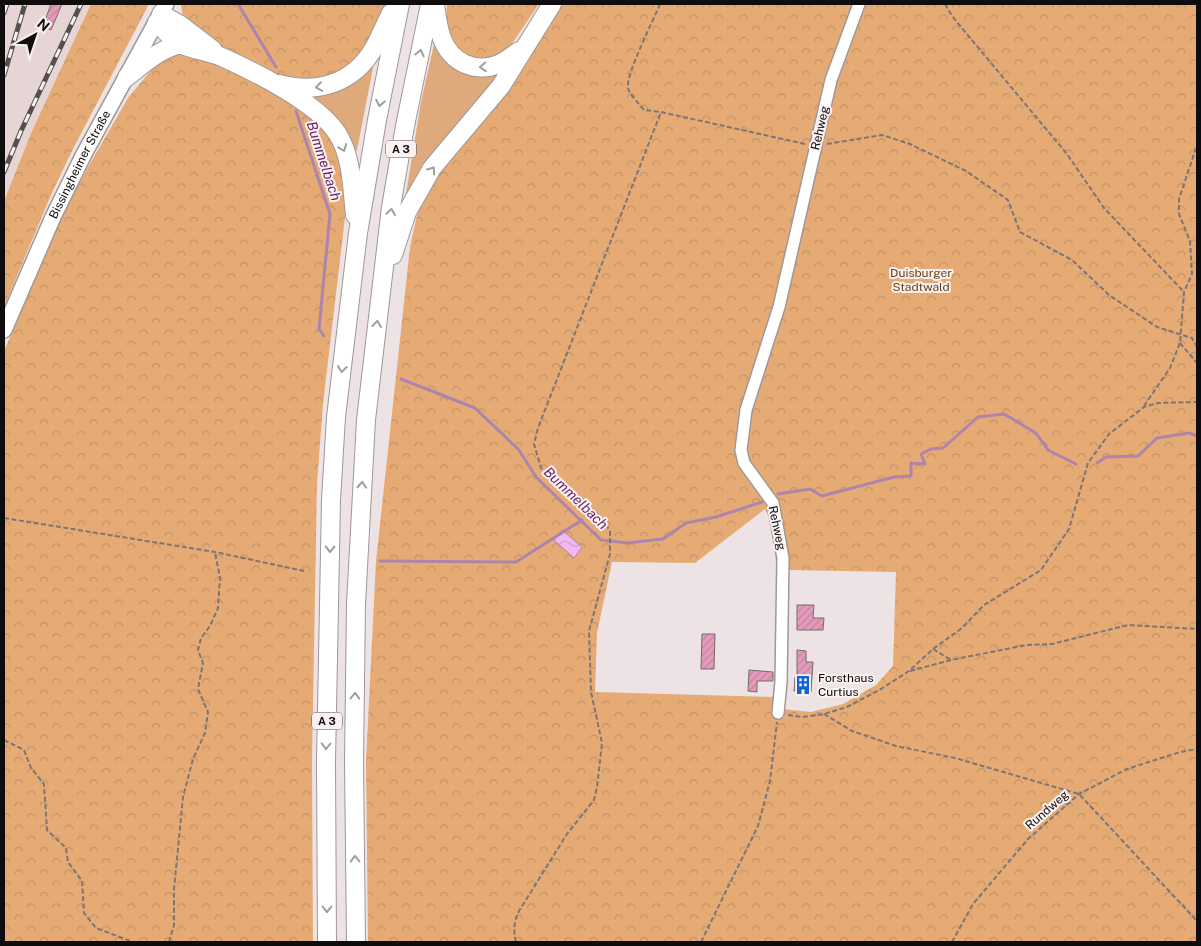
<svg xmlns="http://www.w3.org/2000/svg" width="1201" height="946" font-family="'Public Sans',sans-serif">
<defs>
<pattern id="forest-crowns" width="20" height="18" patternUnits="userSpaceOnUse" patternTransform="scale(1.25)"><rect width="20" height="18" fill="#e6ab75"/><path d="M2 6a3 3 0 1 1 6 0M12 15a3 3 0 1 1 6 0" fill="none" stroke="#c49264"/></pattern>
<pattern id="water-waves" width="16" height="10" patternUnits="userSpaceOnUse" patternTransform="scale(1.25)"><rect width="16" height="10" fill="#f3b8f0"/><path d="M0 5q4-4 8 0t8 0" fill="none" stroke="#cf9dcd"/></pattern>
<pattern id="building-hatch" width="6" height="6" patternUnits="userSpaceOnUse" patternTransform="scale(1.25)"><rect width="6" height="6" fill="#e59abb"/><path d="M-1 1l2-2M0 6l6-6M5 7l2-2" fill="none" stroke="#c384a0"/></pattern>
</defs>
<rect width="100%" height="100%" fill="#ede3e4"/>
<!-- built -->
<polygon fill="#e7d5d6" points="4,4 91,4 32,131 4,201"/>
<!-- grass -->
<g fill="#deaa7b">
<polygon points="435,40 503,70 405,200 421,102"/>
<polygon points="371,65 373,68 357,150 354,153 305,93"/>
</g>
<!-- forest -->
<g fill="url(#forest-crowns)" fill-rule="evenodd">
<polygon points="91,4 149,4 73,149 51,195 4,307 4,201 32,131"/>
<polygon points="181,4 385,4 378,31 356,65 323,83 273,77 210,42 188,20 182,13"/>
<polygon points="447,4 539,4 507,51 499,57 476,62 453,47 445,29"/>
<path d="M 562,4 L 1197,4 L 1197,942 L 368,942 L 366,761 L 376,561 L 410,247 L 417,215 L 432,182 L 542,35 ZM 765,509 L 773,525 L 776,563 L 787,570 L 896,572 L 893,666 L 876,685 L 843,704 L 811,712 L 782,709 L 775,697 L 595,692 L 597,633 L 612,562 L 695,563 Z"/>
<polygon points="170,52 198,53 297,104 317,118 340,154 346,209 323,404 317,484 312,761 313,942 4,942 4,351 62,217 87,169 128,98 153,68 164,60 172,56"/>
</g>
<!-- water -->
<polygon fill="url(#water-waves)" stroke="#af84ac" points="562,530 582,547 574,558 554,540"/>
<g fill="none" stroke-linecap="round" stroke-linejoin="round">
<!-- stream -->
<g stroke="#af84ac" stroke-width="3">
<polyline points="238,4 276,67"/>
<polyline points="296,111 330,214 319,329 324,336"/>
<polyline points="401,379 475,408 519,450 536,477 601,540 627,543 663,539 686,523 716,517 762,502"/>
<polyline points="1097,463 1106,457 1138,456 1157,438 1189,433 1197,436"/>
<polyline points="778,494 810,489 822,496 894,477 911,476 911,463 925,464 921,454 931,449 943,448 978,417 1004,414 1036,433 1048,450 1076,464"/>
<polyline points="380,561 516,562 582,520"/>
</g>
</g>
<!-- building -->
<g fill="url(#building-hatch)" stroke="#736b6e">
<polygon points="51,4 62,4 51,30 43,26"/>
<polygon points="797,605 814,605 813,618 824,618 823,630 797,630"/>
<polygon points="702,634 715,634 714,669 701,669"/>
<polygon points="797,650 806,651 806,662 813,662 811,692 794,691 795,677 797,678"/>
<polygon points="749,670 773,672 773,681 757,681 757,692 748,691"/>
</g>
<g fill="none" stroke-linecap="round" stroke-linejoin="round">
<!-- minor casing -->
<g stroke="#a09797" stroke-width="14">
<polyline id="minor" points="778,713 781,682 783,558 773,503 744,463 741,450 746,410 779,307 831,80 859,4"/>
</g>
<!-- major casing -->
<g stroke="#a09797" stroke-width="18">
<g id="major">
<path id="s1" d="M 4,330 L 53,217 L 84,154 L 166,4"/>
</g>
</g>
<!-- highway casing -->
<g stroke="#a09797" stroke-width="20">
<g id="highway">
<path d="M 435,4 C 438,28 441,53 465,64 C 477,69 487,69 499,64 C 506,61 513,55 519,51"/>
<polyline points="161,14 179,24 213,50"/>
<path d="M 157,22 C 164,30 172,40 182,45 C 195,50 210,52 222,57 C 255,72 317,103 337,133 C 352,156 352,188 355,215"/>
<path d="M 127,77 C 144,64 159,49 181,44"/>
<path d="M 279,84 C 317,94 353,84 374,48 C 380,37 385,25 391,13"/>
<polyline points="393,255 407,212 432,168 501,86 552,4"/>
<polyline points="327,942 326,762 331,500 336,417 358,233 377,120 400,4"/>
<polyline points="356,942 354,762 356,604 366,420 391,207 405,126 430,4"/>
</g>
</g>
<!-- path -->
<g stroke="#7c7576" stroke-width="2" stroke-dasharray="5 2.5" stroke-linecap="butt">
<path d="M 660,4 C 654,19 625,76 628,88 C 630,96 639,103 644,110 L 661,112 L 805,144"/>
<polyline points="945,4 952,16 966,33 1067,154 1104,208 1184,292"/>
<polyline points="827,144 882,135 910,144 966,171 1008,200 1020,232 1072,260 1109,295 1157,327 1192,338 1197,347"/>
<polyline points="1180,343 1197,363"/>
<polyline points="1144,406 1170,368 1180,343 1184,292 1192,274 1190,241 1179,214 1179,199 1197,145"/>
<polyline points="4,518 215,552 304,571"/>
<polyline points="933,649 951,660"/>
<polyline points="910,671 951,660 1026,645 1052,644 1128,625 1197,629"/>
<polyline points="824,714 852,731 896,746 955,758 1079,794 1197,921"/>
<polyline points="788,715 803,717 824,714 847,707 881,689 909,671 933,649 962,628 984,605 1041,570 1069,529 1088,463 1109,434 1144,407 1158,403 1197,402"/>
<polyline points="4,740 24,750 31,768 44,784 47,830 66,848 68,862 82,881 84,913 96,928 133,942"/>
<polyline points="169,942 174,925 174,889 183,797 193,759 205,733 208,712 198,689 203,663 198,650 201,638 210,626 218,608 220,578 215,552"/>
<path d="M 516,942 C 513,930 514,922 519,911 L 567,834 L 594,800 L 597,787 L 602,743 L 591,692 L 589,631 L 610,554 L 610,531 L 605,523 L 592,511 L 568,497 L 541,468 L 534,444 L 538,428 L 661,112"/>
<polyline points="701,942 758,826 770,781 777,722"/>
<polyline points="952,942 973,904 1028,839 1079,794 1127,769 1180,752 1197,749"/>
</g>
<!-- minor -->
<use href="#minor" stroke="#fff" stroke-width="11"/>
<!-- major -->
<use href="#major" stroke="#fff" stroke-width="15"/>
<!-- highway -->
<use href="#highway" stroke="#fff" stroke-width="18"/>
<!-- rail casing -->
<g stroke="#544f50" stroke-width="5">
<g id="rail">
<polyline points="4,13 7,4"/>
<polyline points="4,75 25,4"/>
<polyline points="4,172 21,131 81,4"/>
</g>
</g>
<!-- rail -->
<use href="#rail" stroke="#faf1f1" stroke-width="3" stroke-dasharray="9" stroke-linecap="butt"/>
</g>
<!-- one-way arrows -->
<defs><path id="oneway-chevron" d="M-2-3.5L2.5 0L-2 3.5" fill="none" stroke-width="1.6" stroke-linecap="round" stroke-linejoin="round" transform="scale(1.25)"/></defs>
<g stroke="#9f9e9e">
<use href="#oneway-chevron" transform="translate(420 53) rotate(-78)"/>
<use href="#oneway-chevron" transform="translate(483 67) rotate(176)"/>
<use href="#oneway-chevron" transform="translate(319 87) rotate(172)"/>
<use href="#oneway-chevron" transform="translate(380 103) rotate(101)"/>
<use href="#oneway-chevron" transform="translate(343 148) rotate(69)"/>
<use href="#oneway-chevron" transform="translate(432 170) rotate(-55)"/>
<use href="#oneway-chevron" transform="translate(391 212) rotate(-82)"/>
<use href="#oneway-chevron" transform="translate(377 324) rotate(-83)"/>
<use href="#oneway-chevron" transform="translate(342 369) rotate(97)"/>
<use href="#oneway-chevron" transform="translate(362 485) rotate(-87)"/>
<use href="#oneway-chevron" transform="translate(330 549) rotate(91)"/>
<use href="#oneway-chevron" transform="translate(355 696) rotate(-89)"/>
<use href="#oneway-chevron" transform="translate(326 746) rotate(91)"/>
<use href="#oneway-chevron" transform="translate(355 859) rotate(-91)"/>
<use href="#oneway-chevron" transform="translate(327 909) rotate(90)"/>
</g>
<!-- icons -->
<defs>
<g id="building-bare" transform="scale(1.5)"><path d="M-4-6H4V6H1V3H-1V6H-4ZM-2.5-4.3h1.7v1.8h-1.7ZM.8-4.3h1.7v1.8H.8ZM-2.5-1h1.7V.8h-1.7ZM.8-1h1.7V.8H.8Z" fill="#0e65ce" stroke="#faf1f1" stroke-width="2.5" paint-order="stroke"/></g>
</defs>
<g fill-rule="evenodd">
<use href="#building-bare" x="803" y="685"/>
</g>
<g text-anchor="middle" stroke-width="4" stroke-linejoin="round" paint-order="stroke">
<!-- shield labels -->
<g fill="#faf1f1" stroke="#565151" stroke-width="1">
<rect x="386" y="140.5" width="30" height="17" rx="4"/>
<rect x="312" y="712.5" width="30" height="17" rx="4"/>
</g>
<g font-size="11" font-weight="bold" fill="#0f0c0d">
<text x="401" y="153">A 3</text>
<text x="327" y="725">A 3</text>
</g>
<!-- street labels -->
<g font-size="12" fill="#0f0c0d" stroke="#faf1f1">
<text transform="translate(820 128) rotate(-77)" y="4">Rehweg</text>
<text dy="4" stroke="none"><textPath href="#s1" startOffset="182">Bissingheimer Straße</textPath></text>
<text transform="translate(777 528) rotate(78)" y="4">Rehweg</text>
<text transform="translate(1047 810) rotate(-41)" y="4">Rundweg</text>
</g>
<!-- park labels -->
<g font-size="12" fill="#663e16" stroke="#faf1f1">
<text x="921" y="277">Duisburger<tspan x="921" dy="14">Stadtwald</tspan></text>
</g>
<!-- poi labels -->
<g font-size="12" fill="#0f0c0d" stroke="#faf1f1" text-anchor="start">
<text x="818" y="682">Forsthaus<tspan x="818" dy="14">Curtius</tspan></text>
</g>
<!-- water labels -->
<g font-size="14" font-style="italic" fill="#692568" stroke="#faf1f1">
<text transform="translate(324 161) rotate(72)" y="5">Bummelbach</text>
<text transform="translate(576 498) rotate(44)" y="5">Bummelbach</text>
</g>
</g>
<!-- border -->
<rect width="1201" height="946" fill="none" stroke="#0f0c0d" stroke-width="10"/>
<!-- north arrow -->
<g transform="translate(35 35) rotate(40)" stroke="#faf1f1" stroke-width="4" paint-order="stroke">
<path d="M0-4L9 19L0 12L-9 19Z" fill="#0f0c0d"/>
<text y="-8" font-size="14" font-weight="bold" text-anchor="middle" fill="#0f0c0d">N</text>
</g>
</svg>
